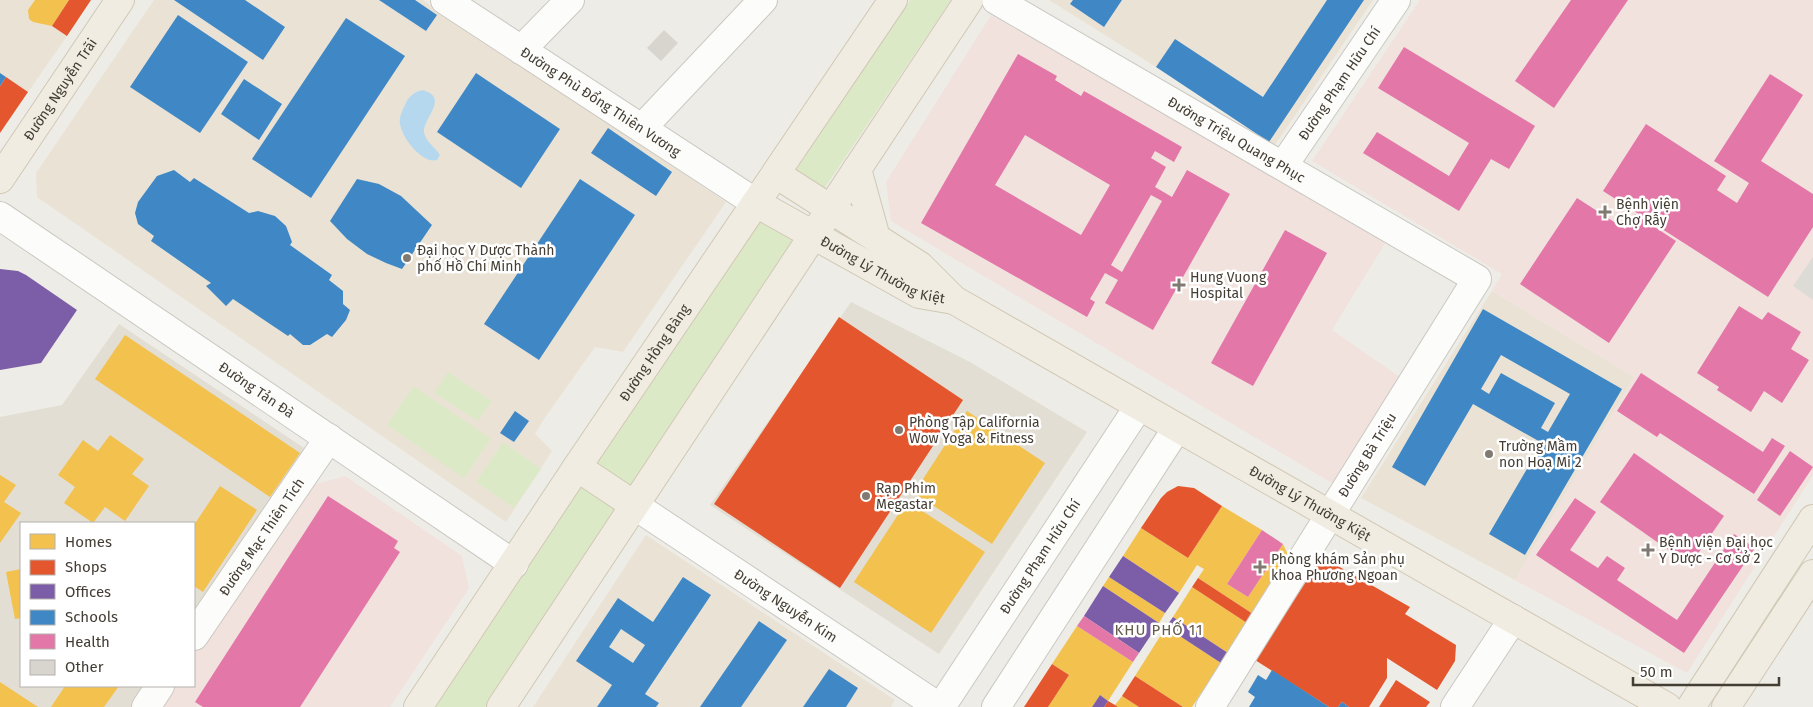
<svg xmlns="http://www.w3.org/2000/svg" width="1813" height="707" font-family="'Fira Sans',sans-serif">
<rect width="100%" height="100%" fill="#eeece6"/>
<!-- residential -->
<g fill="#e3ded3">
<polygon points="851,302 970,362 1087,432 939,654 710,505"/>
<polygon points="119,324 307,450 194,619 194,523 21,523 21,686 149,686 134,707 0,707 0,417 62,405"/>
</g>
<!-- education -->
<g fill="#eae3d5">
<polygon points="0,0 69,0 67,36 28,92 6,77 0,86"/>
<polygon points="154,0 423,0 726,202 623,352 595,347 544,419 535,434 552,451 506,522 37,197 36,173"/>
<polygon points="1049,0 1373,0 1275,145 1156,67"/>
<polygon points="1492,291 1634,377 1515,580 1361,498"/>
<polygon points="646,535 895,700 891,707 533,707"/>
</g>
<!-- medical -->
<g fill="#f1e2dd">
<polygon points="1420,0 1813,0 1813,475 1687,673 1515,580 1634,377 1492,291 1502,274 1312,161"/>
<polygon points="991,15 1387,240 1332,330 1404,380 1337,486 891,221 886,182"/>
<polygon points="345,476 462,556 469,588 390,707 152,707 167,686 194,686 194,646 302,488"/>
</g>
<!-- green -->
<g fill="#dce9c6">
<polygon points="910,0 951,0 824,189 796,170"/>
<polygon points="758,216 793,239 485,707 434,707"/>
<polygon points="448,372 492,401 478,421 434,393"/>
<polygon points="414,386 491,439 464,478 387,425"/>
<polygon points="503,442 541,469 514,508 476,482"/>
</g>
<!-- parking -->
<polygon fill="#dddbd6" points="1813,257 1813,300 1793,286"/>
<!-- water -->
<path fill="#b6d8ee" d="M 422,90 C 450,97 424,117 424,132 C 425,141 436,148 440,155 L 437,160 C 422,164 402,138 400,124 C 399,117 402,111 405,105 C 408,97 414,92 422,90 Z"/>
<!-- homes -->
<g fill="#f2c14e">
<polygon points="35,0 69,0 52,26 33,22 29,19 28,10"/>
<polygon points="125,335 300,453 270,497 95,379"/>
<polygon points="967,411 1045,463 992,544 914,493"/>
<polygon points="110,435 144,459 132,474 149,486 125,521 105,507 93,523 64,503 75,487 58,475 83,440 98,451"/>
<polygon points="0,475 16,485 4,502 21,513 0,543"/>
<polygon points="220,486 257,510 203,592 194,586 194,525"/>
<polygon points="907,501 985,552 931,633 854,582"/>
<polygon points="1222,506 1262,530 1227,584 1248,597 1283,544 1288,555 1289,558 1253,614 1198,578 1204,569 1197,565 1179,593 1123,556 1141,528 1188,558"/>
<polygon points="21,569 21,618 15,619 6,572"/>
<polygon points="1109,577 1165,613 1159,623 1103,586"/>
<polygon points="1192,587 1247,623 1228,653 1173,617"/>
<polygon points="1077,626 1133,662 1108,701 1100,695 1092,707 1048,707 1069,675 1052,664"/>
<polygon points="1166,627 1221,663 1192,707 1183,707 1135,676"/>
<polygon points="0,682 38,707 0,707"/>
<polygon points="65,686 119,686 104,707 51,707"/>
<polygon points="1122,696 1139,707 1118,707 1115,705"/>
</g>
<!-- shops -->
<g fill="#e4572e">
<polygon points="69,0 91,0 67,36 52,26"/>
<polygon points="6,77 28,92 0,133 0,86"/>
<polygon points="839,317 963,400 840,588 714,504"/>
<polygon points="1178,486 1194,488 1222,506 1188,558 1141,528 1161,498 1167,492"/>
<polygon points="1322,557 1410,607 1405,614 1456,645 1455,661 1437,690 1387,658 1387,678 1369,707 1349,707 1342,702 1338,707 1329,707 1255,660"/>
<polygon points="1198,578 1253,614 1247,623 1192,587"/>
<polygon points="1052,664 1069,675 1048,707 1024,707"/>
<polygon points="1135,676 1183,707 1139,707 1122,696"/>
<polygon points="1396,680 1430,702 1426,707 1379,707"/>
<polygon points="1108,701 1115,705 1118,707 1104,707"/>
</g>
<!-- offices -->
<g fill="#7b5ea7">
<polygon points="0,269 18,271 26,275 77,310 41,363 0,370"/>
<polygon points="1123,556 1179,593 1165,613 1109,577"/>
<polygon points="1103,586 1159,623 1139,653 1084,616"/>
<polygon points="1173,617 1228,653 1221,663 1166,627"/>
<polygon points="1100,695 1108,701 1104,707 1092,707"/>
</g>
<!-- schools -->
<g fill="#3f88c5" fill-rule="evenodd">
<polygon points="174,0 245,0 285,27 263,60"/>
<polygon points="379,0 415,0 437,15 426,31"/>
<polygon points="1073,0 1122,0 1104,27 1070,4"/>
<polygon points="1327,0 1364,0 1269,142 1156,67 1175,39 1263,97"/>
<polygon points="178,15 248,62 200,133 130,87"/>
<polygon points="346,18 405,56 311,198 252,159"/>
<polygon points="0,73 6,77 0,86"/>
<polygon points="476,73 560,129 521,188 437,132"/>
<polygon points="244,79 282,104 259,140 221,114"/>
<polygon points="608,128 672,172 656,196 591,153"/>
<polygon points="174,170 190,182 194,178 249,213 258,211 275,216 286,226 292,242 290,245 332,275 329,280 343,291 343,304 350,310 346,320 332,337 327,334 310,345 303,345 290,334 288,336 233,299 226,306 206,286 211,283 151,241 154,236 138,224 135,213 138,202 157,176"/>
<polygon points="357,179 379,184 401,196 432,225 402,269 386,263 367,254 347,239 330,221"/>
<polygon points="580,179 635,215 539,360 484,324"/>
<path d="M 1483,309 L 1622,389 L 1525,555 L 1489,534 L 1542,443 L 1473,404 L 1425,486 L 1392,467 ZM 1501,355 L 1570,394 L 1548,432 L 1541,428 L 1555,403 L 1501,373 L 1489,394 L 1481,389 Z"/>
<polygon points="515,411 529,421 514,442 500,433"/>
<path d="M 683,577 L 711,595 L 645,694 L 659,703 L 656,707 L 597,707 L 612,685 L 576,661 L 618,598 L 653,622 ZM 621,629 L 645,645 L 633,663 L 609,647 Z"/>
<polygon points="759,621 787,640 741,707 700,707"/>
<polygon points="829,669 858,688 846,707 803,707"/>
<polygon points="1272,670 1329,707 1249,707 1255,697 1248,692 1258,675 1266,680"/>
<polygon points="1342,702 1349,707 1338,707"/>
</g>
<!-- health -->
<g fill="#e377a8" fill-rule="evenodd">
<polygon points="1571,0 1628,0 1554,108 1515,81"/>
<polygon points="1404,47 1535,126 1509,169 1491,159 1459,211 1363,153 1377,132 1449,176 1469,143 1378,88"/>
<path d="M 1018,54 L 1057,76 L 1055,80 L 1081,96 L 1084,91 L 1182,147 L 1174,162 L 1155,151 L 1151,158 L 1166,167 L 1155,187 L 1172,197 L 1187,170 L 1230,194 L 1153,330 L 1105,303 L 1118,280 L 1105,273 L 1090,299 L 1095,302 L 1087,317 L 921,223 ZM 1025,135 L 1110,185 L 1081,235 L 995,185 ZM 1151,195 L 1162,201 L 1122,272 L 1111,265 Z"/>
<polygon points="1770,74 1803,95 1761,161 1813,194 1813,227 1768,297 1603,191 1646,124 1726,176 1717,190 1737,203 1749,183 1714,161"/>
<polygon points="1577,198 1625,229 1635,214 1676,241 1609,343 1520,284"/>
<polygon points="1285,230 1327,253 1253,386 1211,363"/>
<polygon points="1739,306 1762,320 1768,312 1801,332 1791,349 1809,360 1782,403 1764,391 1751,412 1717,390 1719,387 1697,373"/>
<polygon points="1641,373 1763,452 1772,438 1785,446 1754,494 1660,433 1657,437 1617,411"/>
<polygon points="1790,451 1813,467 1780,516 1757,500"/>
<polygon points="1634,453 1724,516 1690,565 1600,502"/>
<polygon points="328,496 398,541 394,548 400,552 300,707 203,707 195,702"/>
<polygon points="1575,498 1596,512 1570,550 1598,568 1607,556 1625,568 1617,580 1677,620 1734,534 1755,548 1684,653 1536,555"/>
<polygon points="1262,530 1283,544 1248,597 1227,584"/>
<polygon points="1084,616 1139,653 1133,662 1077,626"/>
</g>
<!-- building -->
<polygon fill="#d8d5cf" points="664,30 678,43 661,61 647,48"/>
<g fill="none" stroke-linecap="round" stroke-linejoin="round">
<!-- minor casing -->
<g stroke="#cbc8c2" stroke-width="30">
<g id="minor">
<path id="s1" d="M 445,0 L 756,203"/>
<path id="s2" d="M 996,0 L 1477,279 L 1210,707"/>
<polyline points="521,50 570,0"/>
<polyline points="642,128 763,0"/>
<path id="s3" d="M 1283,166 L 1396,0"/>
<path id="s4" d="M 0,216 L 514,564"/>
<path id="s5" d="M 634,505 L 939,707"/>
<path id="s6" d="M 194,636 L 329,438"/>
<polyline points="146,707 160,686"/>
<path id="s7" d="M 941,707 L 1139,406"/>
<polyline points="996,707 1177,428"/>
<polyline points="1455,707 1513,619"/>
</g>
</g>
<!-- major casing -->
<g stroke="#d1c8b4" stroke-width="30">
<g id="major">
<polyline points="857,169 876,238"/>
<path id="s8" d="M 776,174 L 920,266 L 954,300 L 1667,707"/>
<path id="s9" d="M 0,179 L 120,0"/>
<path id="s10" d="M 756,203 L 919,294 L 954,300"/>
<polyline points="577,467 634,505"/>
<path id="s11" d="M 418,707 L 577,467 L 893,0"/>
<polyline points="501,707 969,0"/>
<polyline points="1691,707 1813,519"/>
<polyline points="1726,707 1813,574"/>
</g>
</g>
<!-- minor -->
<use href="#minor" stroke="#fcfcfb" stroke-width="28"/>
<!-- major -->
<use href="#major" stroke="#f0ece2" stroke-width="28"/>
</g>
<!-- markers -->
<g fill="#807a72" stroke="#fff" stroke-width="2">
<path d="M1602.5 204.5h5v5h5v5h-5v5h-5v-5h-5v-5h5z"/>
<circle cx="407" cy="258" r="5"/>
<path d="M1176.5 277.5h5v5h5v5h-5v5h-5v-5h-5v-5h5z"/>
<circle cx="899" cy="430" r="5"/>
<circle cx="1489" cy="454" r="5"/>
<circle cx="866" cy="496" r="5"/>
<path d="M1645.5 542.5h5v5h5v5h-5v5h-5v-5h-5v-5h5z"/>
<path d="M1257.5 559.5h5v5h5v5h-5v5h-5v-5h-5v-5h5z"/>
</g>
<g text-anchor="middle" stroke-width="5" stroke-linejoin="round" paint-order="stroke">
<!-- street labels -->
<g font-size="14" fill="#443d33" stroke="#fff">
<text dy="5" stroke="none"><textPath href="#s3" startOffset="100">Đường Phạm Hữu Chí</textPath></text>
<text dy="5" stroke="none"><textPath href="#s9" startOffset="108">Đường Nguyễn Trãi</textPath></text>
<text dy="5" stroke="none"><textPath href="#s1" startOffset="186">Đường Phù Đổng Thiên Vương</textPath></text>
<text dy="5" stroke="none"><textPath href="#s2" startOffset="278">Đường Triệu Quang Phục</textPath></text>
<text dy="5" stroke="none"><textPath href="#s10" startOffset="144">Đường Lý Thường Kiệt</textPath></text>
<text dy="5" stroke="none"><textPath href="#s11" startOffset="426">Đường Hồng Bàng</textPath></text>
<text dy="5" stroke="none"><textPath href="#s4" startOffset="310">Đường Tản Đà</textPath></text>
<text transform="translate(1367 455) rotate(-58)" y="5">Đường Bà Triệu</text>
<text dy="5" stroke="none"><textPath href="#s8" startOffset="629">Đường Lý Thường Kiệt</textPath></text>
<text dy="5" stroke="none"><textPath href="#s6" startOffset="120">Đường Mạc Thiên Tích</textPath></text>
<text dy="5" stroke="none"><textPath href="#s7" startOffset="180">Đường Phạm Hữu Chí</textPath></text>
<text dy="5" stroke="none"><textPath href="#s5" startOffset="182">Đường Nguyễn Kim</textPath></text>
</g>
<!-- poi labels -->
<g font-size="14" fill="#443d33" stroke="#fff" text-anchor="start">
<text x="1616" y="209">Bệnh viện<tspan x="1616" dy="16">Chợ Rẫy</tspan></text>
<text x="417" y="255">Đại học Y Dược Thành<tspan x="417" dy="16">phố Hồ Chí Minh</tspan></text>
<text x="1190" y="282">Hung Vuong<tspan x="1190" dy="16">Hospital</tspan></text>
<text x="909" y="427">Phòng Tập California<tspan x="909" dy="16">Wow Yoga &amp; Fitness</tspan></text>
<text x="1499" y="451">Trường Mầm<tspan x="1499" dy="16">non Hoạ Mi 2</tspan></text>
<text x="876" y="493">Rạp Phim<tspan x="876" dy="16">Megastar</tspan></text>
<text x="1659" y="547">Bệnh viện Đại học<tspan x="1659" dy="16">Y Dược - Cơ sở 2</tspan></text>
<text x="1271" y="564">Phòng khám Sản phụ<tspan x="1271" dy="16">khoa Phương Ngoan</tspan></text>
</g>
<!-- neighbourhood labels -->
<g font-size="15" letter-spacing="1" fill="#675b4b" stroke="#fff">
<text x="1159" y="635">KHU PHỐ 11</text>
</g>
</g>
<!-- legend -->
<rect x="20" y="522" width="175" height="165" fill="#ffffff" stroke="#b4b1ad"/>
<rect x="30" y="534" width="25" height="15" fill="#f2c14e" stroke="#b4b1ad"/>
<text x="65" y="547" font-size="15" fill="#443d33">Homes</text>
<rect x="30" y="560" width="25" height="15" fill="#e4572e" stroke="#b4b1ad"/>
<text x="65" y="572" font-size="15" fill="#443d33">Shops</text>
<rect x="30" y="584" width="25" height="15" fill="#7b5ea7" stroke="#b4b1ad"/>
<text x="65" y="597" font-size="15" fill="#443d33">Offices</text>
<rect x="30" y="610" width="25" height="15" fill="#3f88c5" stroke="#b4b1ad"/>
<text x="65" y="622" font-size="15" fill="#443d33">Schools</text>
<rect x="30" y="634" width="25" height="15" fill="#e377a8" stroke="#b4b1ad"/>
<text x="65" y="647" font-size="15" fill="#443d33">Health</text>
<rect x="30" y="660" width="25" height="15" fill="#d8d5cf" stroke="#b4b1ad"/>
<text x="65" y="672" font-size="15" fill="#443d33">Other</text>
<!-- scale -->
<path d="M1633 677v8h146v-8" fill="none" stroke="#443d33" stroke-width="2.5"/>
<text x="1640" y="677" font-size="15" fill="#443d33" stroke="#ffffff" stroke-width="4" paint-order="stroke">50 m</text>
</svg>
